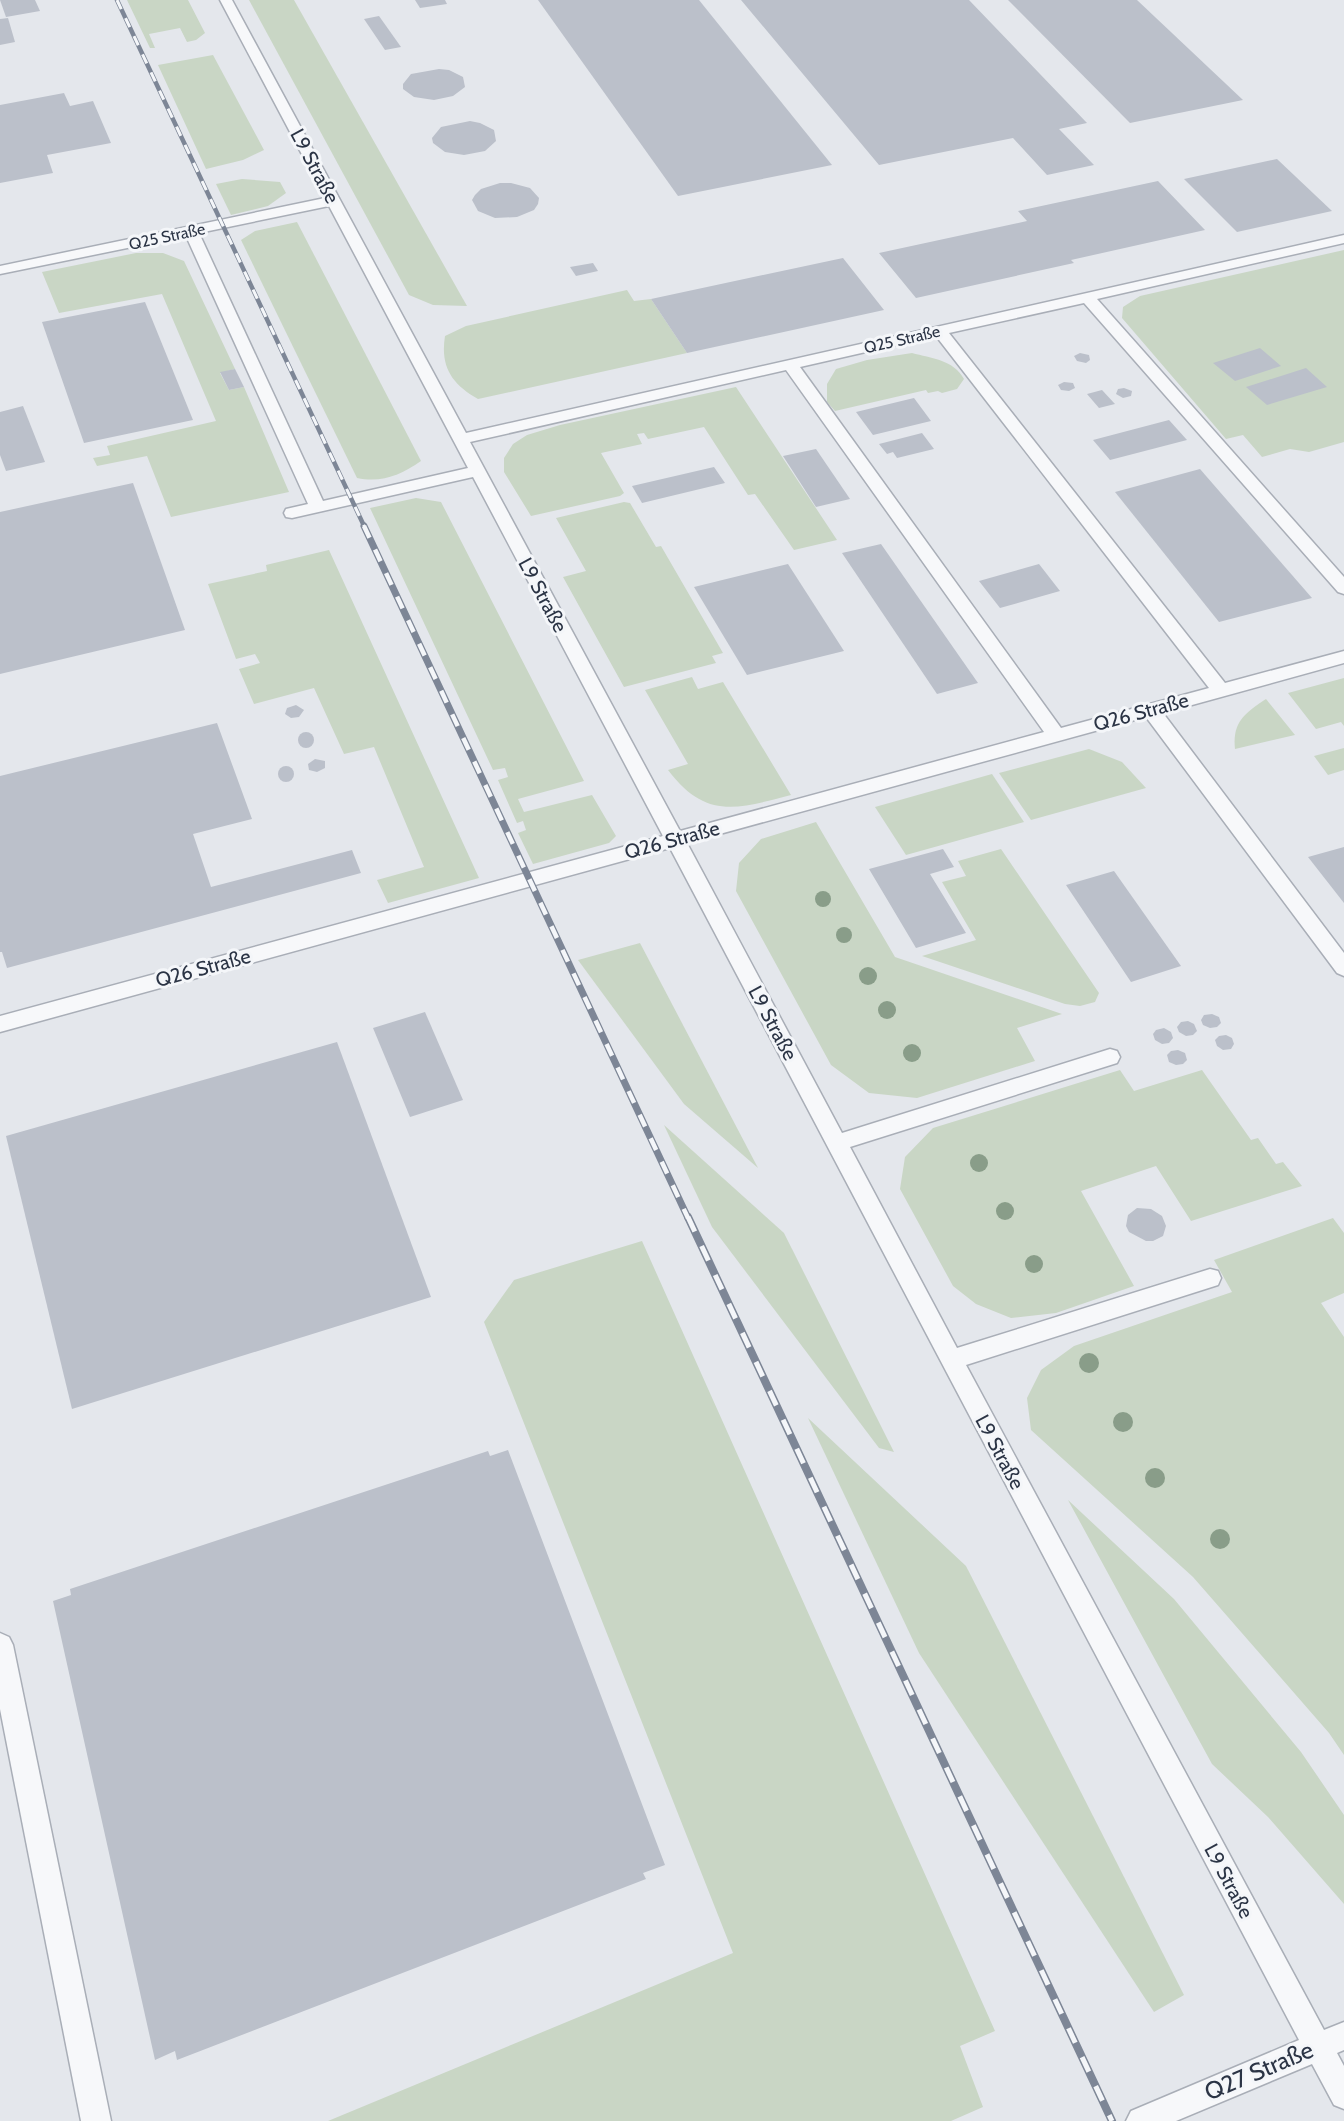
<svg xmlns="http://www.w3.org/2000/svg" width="1344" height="2121" font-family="Cabin,sans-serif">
<rect width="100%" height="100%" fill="#e4e7ec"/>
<!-- green -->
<g fill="#c9d6c5">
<polygon points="127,0 188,0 205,33 196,40 187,42 180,28 149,34 155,48 150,48"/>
<polygon points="249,0 294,0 467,306 433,305 409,295"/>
<polygon points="213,55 264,150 243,160 206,169 158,65"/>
<polygon points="242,179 280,182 286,193 268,206 231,215 216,184"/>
<path d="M 297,222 L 421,461 C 401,475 382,483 357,478 L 241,240 L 255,231 Z"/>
<polygon points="1344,250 1344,442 1309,452 1290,449 1262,457 1243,435 1226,439 1122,318 1123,307 1140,296"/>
<polygon points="136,253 163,253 184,261 235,369 220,373 229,390 244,387 289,492 171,517 147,456 97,466 93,458 110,455 107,446 216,421 162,294 59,313 42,272"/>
<path d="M 627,290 L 634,301 L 651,299 L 687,353 L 478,399 C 452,384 440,367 445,336 L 466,326 Z"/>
<path d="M 912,353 C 931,358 954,360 964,379 L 957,389 L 942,393 L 938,391 L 928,393 L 926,390 L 835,411 L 827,402 L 827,384 L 836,369 L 867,360 Z"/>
<polygon points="736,387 837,540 794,550 755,494 748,495 704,427 648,439 644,433 637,434 642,444 601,453 624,493 620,496 531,516 504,472 504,458 513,444 527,435 560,425"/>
<polygon points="416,498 441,502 584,781 518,799 524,812 592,795 616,836 609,843 533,864 518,833 526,830 523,821 517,823 498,780 508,777 505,768 493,770 370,508"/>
<polygon points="624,502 630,503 656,547 661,546 723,653 712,656 716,663 624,687 563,577 586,571 556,518"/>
<polygon points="329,550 479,878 388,903 377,880 424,867 374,747 344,754 314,688 254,704 239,669 260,663 255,654 236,659 208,584 267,571 266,565"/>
<path d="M 692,677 L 698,689 L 723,682 L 791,795 C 737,809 706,820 668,770 L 688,764 L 645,690 Z"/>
<polygon points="1344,678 1344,726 1341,722 1316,729 1288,693"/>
<path d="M 1266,699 L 1295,735 L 1235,749 C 1232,722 1245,713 1266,699 Z"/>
<polygon points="1344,748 1344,770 1328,775 1314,756"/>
<polygon points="1089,749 1122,762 1146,788 1031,820 999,773"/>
<polygon points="992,774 1024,822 906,855 875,807"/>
<polygon points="816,822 895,957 1062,1014 1017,1028 1035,1061 917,1098 869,1093 831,1065 736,891 739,863 761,839"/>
<polygon points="1001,849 1099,993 1095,1002 1080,1006 1065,1004 922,956 976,940 942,882 966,876 958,861"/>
<polygon points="640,943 758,1168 684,1104 578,960"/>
<polygon points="1120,1070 1134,1091 1202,1070 1251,1140 1258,1138 1276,1164 1283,1162 1302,1186 1191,1221 1156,1166 1081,1191 1134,1286 1056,1313 1011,1318 976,1304 953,1286 900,1189 905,1157 933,1128"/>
<polygon points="664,1125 784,1233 894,1452 879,1448 712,1227"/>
<polygon points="1333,1218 1344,1233 1344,1293 1321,1303 1344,1337 1344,1755 1329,1733 1193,1577 1031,1430 1027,1398 1041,1370 1074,1346 1232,1292 1214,1260"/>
<polygon points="642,1241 995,2031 960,2046 983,2107 951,2121 328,2121 733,1953 484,1322 514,1280"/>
<polygon points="808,1418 966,1566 1184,1995 1154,2012 919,1653"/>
<polygon points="1068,1500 1174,1599 1301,1752 1344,1815 1344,1904 1268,1817 1212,1764"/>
</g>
<!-- building -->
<g fill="#bbc0ca">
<polygon points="0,0 35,0 40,11 6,17"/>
<polygon points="415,0 445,0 447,4 420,8"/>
<polygon points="538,0 699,0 832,165 678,196"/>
<polygon points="741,0 969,0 1087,123 1059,129 1094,165 1047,175 1013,138 879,165"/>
<polygon points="1008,0 1137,0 1243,100 1130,123"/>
<polygon points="379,16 401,47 385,50 364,19"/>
<polygon points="8,18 15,42 0,45 0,19"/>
<polygon points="439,69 449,70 463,77 465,87 453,96 434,100 414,97 403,89 403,84 411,74"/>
<polygon points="64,93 70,106 93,101 111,143 47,155 53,173 0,183 0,105"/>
<polygon points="470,121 480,123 494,130 496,141 485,151 464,155 445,152 433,143 432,138 441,127"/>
<polygon points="1277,159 1332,211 1237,232 1184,179"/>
<polygon points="1158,181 1205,230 1071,260 1074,263 916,298 879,253 1027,221 1018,211"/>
<polygon points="500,183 511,183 530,188 539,198 538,204 534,210 517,217 495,218 478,211 472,200 475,195 481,189"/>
<polygon points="843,258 884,310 687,353 651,299"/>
<polygon points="593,263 598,271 576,276 570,267"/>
<polygon points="145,302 193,420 84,443 42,322"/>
<polygon points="1260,348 1281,366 1235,381 1213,363"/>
<polygon points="1080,353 1089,355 1090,360 1086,363 1077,361 1074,356"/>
<polygon points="1306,368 1327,387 1267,405 1246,387"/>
<polygon points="235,369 244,387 229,390 220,372"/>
<polygon points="1064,382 1073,383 1075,388 1069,391 1061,390 1058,385"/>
<polygon points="1124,388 1132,391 1131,396 1123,398 1116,394 1118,389"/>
<polygon points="1102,390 1115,404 1099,408 1087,394"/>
<polygon points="914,398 931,421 873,435 856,412"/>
<polygon points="23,406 45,462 6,471 0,455 0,412"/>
<polygon points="1169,420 1187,440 1110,460 1093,440"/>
<polygon points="922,433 934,449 897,458 893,452 887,454 879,444"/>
<polygon points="816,449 850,499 816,507 783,456"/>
<polygon points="714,467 725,483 642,503 632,486"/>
<polygon points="1200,469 1312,598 1219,622 1115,492"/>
<polygon points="133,483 185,630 0,674 0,512"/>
<polygon points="881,544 978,683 937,694 842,553"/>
<polygon points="788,564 844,651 747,675 694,587"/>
<polygon points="1039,564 1060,591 1000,608 979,581"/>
<polygon points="296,705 304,710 299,717 291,718 285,714 287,708"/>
<polygon points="217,723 252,819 193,834 211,887 352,850 361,873 7,968 2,952 0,952 0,776"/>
<circle cx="306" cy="740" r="8"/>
<polygon points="315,759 325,761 325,768 317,772 309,770 308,764"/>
<circle cx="286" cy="774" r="8"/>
<polygon points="1344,847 1344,903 1308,857"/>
<polygon points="943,849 954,867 930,874 966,933 916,948 869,869"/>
<polygon points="1114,871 1181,966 1131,982 1066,885"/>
<polygon points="425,1012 463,1100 410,1117 373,1028"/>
<polygon points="1212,1014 1219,1017 1221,1023 1217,1027 1210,1028 1203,1025 1201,1020 1204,1015"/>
<polygon points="1188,1021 1194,1024 1197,1031 1193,1035 1186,1036 1179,1032 1177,1027 1181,1022"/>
<polygon points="1164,1028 1171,1032 1173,1038 1169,1043 1162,1044 1155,1040 1153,1034 1156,1030"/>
<polygon points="1226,1035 1232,1038 1234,1044 1231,1049 1223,1050 1217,1046 1215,1040 1219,1036"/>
<polygon points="337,1042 431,1297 72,1409 6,1136"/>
<polygon points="1178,1050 1185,1053 1187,1060 1183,1064 1176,1065 1169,1062 1167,1055 1171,1051"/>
<polygon points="1137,1208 1151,1209 1162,1216 1166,1226 1163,1236 1153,1241 1146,1241 1129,1232 1126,1226 1128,1215"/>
<polygon points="508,1450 665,1865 643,1873 646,1879 177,2060 175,2051 155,2060 53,1601 71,1595 70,1589 488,1451 490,1456"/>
</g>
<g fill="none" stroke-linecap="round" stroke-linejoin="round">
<!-- service casing -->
<g stroke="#a9aeb7" stroke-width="3">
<g id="service">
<path d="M 220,0 L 232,0 L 466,433 L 1344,235 L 1344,243 L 1097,299 L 1344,577 L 1344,594 L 1338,592 L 1084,303 L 949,333 L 1225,683 L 1344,651 L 1344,663 L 1163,713 L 1344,953 L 1344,976 L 1337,973 L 1146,717 L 687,843 L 842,1133 L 1110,1049 L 1117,1051 L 1120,1057 L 1117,1063 L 850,1147 L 957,1348 L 1210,1269 L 1218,1271 L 1221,1278 L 1218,1285 L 966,1365 L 1324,2030 L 1344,2022 L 1344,2050 L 1337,2053 L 1344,2066 L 1344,2109 L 1334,2105 L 1312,2064 L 1176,2121 L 1126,2121 L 1131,2111 L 1299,2040 L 670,848 L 0,1032 L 0,1016 L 663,836 L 473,477 L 292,518 L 286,517 L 284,513 L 286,509 L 308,504 L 186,236 L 0,274 L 0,266 L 325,198 ZM 329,206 L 468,468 L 323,501 L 199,233 ZM 936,336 L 1209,688 L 1061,728 L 800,367 ZM 786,370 L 1044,732 L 680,831 L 470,442 Z"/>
<polygon points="0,1633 9,1637 13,1645 111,2121 81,2121 0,1709"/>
</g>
</g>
<!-- service -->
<use href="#service" fill="#f7f8fa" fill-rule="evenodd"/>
<!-- rail-far2 casing -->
<g stroke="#7d8696" stroke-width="4.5">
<polyline id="rail-far2" points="117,0 365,528"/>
</g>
<!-- rail-far1 casing -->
<g stroke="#7d8696" stroke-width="7">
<polyline id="rail-far1" points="364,526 688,1218"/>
</g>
<!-- rail casing -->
<g stroke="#7d8696" stroke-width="8">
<polyline id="rail" points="688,1217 1112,2121"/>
</g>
<!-- rail-far2 -->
<use href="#rail-far2" stroke="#f4f6f9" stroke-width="3" stroke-dasharray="10" stroke-linecap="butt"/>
<!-- rail-far1 -->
<use href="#rail-far1" stroke="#f4f6f9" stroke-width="4.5" stroke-dasharray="13" stroke-linecap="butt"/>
<!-- rail -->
<use href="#rail" stroke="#f4f6f9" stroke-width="5" stroke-dasharray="16" stroke-linecap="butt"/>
</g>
<!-- trees -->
<g fill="#899d89">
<circle cx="823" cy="899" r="8"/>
<circle cx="844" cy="935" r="8"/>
<circle cx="868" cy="976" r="9"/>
<circle cx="887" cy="1010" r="9"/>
<circle cx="912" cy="1053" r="9"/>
<circle cx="979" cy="1163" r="9"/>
<circle cx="1005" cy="1211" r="9"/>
<circle cx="1034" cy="1264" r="9"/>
<circle cx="1089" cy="1363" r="10"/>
<circle cx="1123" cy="1422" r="10"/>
<circle cx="1155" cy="1478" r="10"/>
<circle cx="1220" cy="1539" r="10"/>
</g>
<g text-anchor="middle" stroke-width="6" stroke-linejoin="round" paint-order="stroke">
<!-- far-street labels -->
<g font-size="16" fill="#2b3445" stroke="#f4f6f9">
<text transform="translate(167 236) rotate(-12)" y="6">Q25 Straße</text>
<text transform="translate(902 339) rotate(-13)" y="6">Q25 Straße</text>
</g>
<!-- street labels -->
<g font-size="20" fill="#2b3445" stroke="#f4f6f9">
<text transform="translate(315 166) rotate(62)" y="7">L9 Straße</text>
<text transform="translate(543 595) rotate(62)" y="7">L9 Straße</text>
<text transform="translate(1141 712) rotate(-15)" y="7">Q26 Straße</text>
<text transform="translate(672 840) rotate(-15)" y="7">Q26 Straße</text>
<text transform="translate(203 968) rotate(-15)" y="7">Q26 Straße</text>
<text transform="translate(773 1023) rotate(62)" y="7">L9 Straße</text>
<text transform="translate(1000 1452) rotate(62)" y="7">L9 Straße</text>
<text transform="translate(1229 1881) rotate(62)" y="7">L9 Straße</text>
</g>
<!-- near-street labels -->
<g font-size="24" fill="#2b3445" stroke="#f4f6f9">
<text transform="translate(1259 2071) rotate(-23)" y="8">Q27 Straße</text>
</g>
</g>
</svg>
